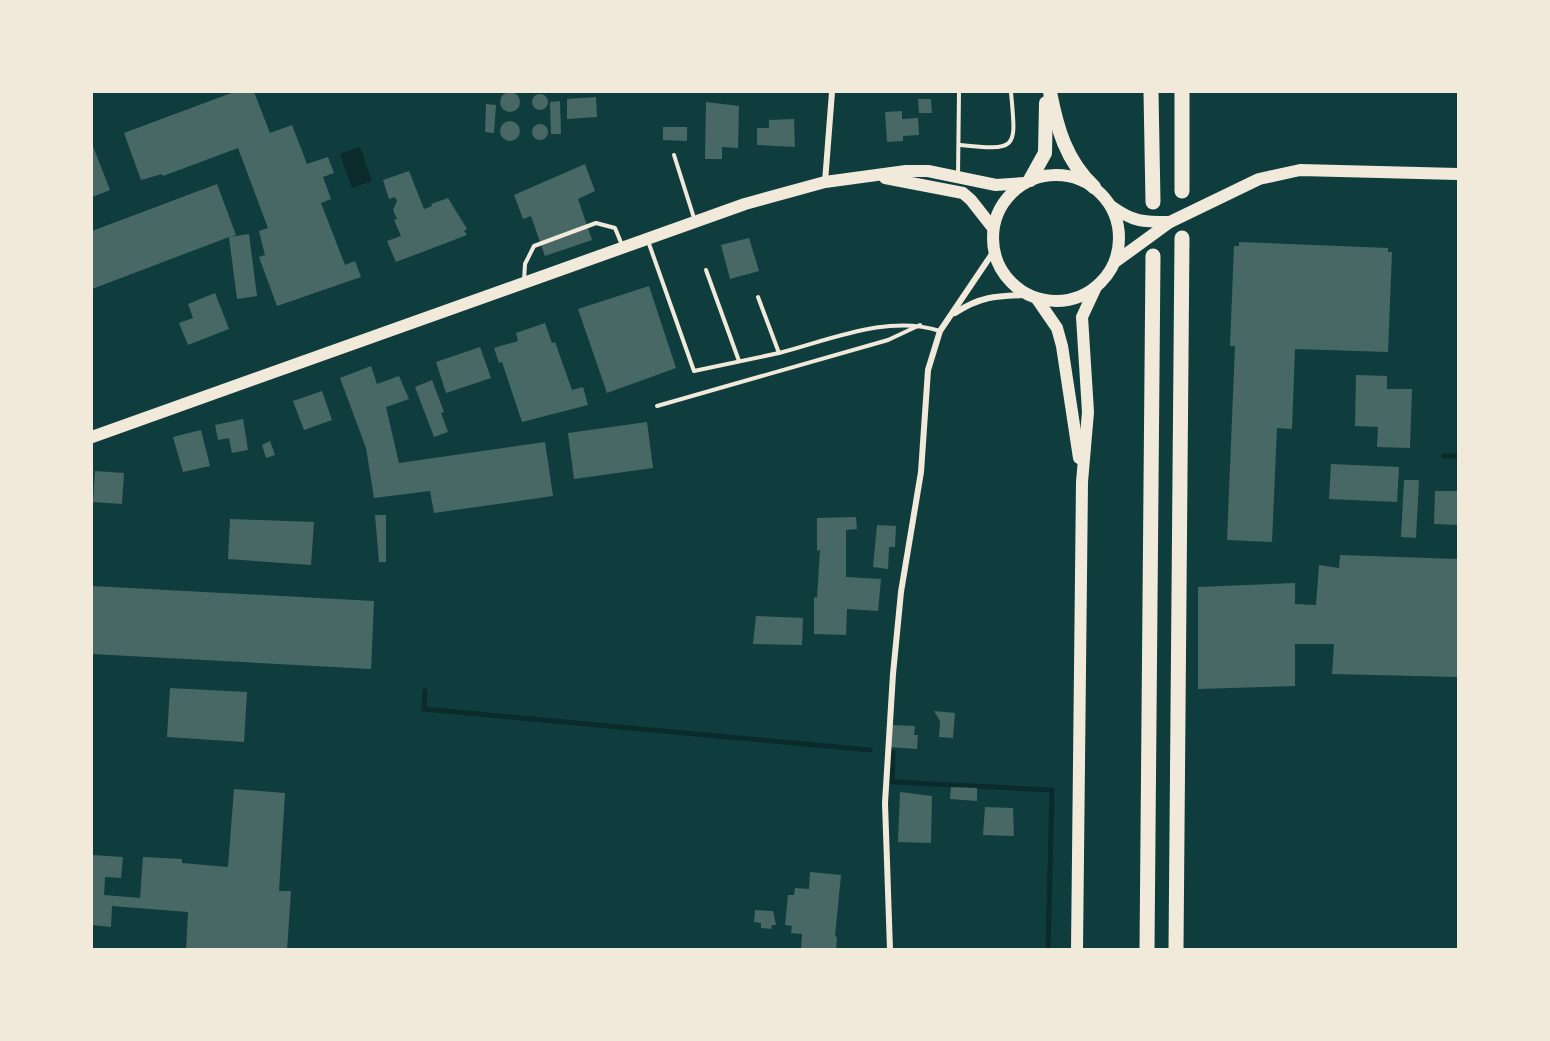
<svg xmlns="http://www.w3.org/2000/svg" width="1550" height="1041" font-family="'Crimson Pro',serif">
<rect width="100%" height="100%" fill="#0f3d3e"/>
<!-- water -->
<polygon fill="#0a2a2b" points="360,147 372,181 352,188 340,154"/>
<g fill="none" stroke-linecap="round" stroke-linejoin="round">
<!-- stream -->
<g stroke="#0a2a2b" stroke-width="5">
<polyline points="1444,456 1458,456"/>
<polyline points="425,691 424,709 870,750"/>
<polyline points="893,752 892,782 1052,790 1048,950"/>
</g>
</g>
<!-- building -->
<g fill="#486865">
<circle cx="510" cy="102" r="10"/>
<polygon points="234,92 254,92 270,133 292,125 307,164 328,157 334,173 323,177 331,199 321,203 345,265 355,261 361,277 277,306 259,257 265,255 259,231 268,228 238,148 163,176 162,174 141,180 124,133"/>
<circle cx="540" cy="102" r="8"/>
<polygon points="596,97 597,117 567,119 567,99"/>
<polygon points="918,99 931,99 932,113 919,113"/>
<polygon points="560,101 561,134 551,134 550,102"/>
<polygon points="706,102 739,106 738,148 722,147 722,159 705,159"/>
<polygon points="486,104 496,105 494,133 485,132"/>
<polygon points="902,111 902,119 918,118 919,135 903,136 903,141 887,142 885,112"/>
<polygon points="794,119 795,147 757,145 757,128 769,128 769,120"/>
<circle cx="510" cy="131" r="10"/>
<circle cx="540" cy="132" r="8"/>
<polygon points="663,127 687,127 687,141 663,140"/>
<polygon points="92,144 110,190 92,197"/>
<polygon points="585,164 595,191 578,199 592,240 545,256 531,216 523,219 514,195"/>
<polygon points="409,171 424,209 432,206 431,204 448,198 467,229 464,231 467,235 396,262 387,241 401,236 394,220 397,219 393,210 397,201 395,197 389,199 383,180"/>
<polygon points="217,184 236,235 229,237 249,234 257,296 237,299 229,237 92,289 92,231"/>
<polygon points="749,238 759,271 730,279 721,245"/>
<polygon points="1239,242 1388,248 1388,252 1392,252 1388,352 1295,349 1292,429 1277,428 1272,542 1227,540 1235,346 1230,346 1234,246 1239,246"/>
<polygon points="649,286 676,368 607,393 578,309"/>
<polygon points="215,293 229,329 188,345 179,323 193,318 188,304"/>
<polygon points="545,323 552,343 555,342 572,390 583,387 588,405 522,422 502,362 499,363 494,348 518,341 516,333"/>
<polygon points="480,347 491,378 446,393 436,362"/>
<polygon points="371,366 377,384 399,376 409,399 386,407 399,463 545,442 553,496 434,513 430,491 374,498 366,448 340,378"/>
<polygon points="1356,375 1387,376 1387,389 1412,389 1410,448 1377,447 1378,427 1355,426"/>
<polygon points="432,380 444,412 441,413 448,432 434,437 415,387"/>
<polygon points="322,391 332,420 304,430 293,401"/>
<polygon points="243,419 248,450 232,453 229,438 218,440 215,425"/>
<polygon points="647,422 653,468 574,479 568,433"/>
<polygon points="201,430 210,466 183,472 173,437"/>
<polygon points="270,441 275,455 266,458 262,445"/>
<polygon points="1331,464 1399,467 1397,502 1329,499"/>
<polygon points="95,471 124,473 122,504 93,502"/>
<polygon points="1404,480 1419,480 1416,538 1401,537"/>
<polygon points="1435,491 1458,491 1458,525 1434,524"/>
<polygon points="375,515 386,515 386,562 379,562"/>
<polygon points="856,517 857,529 846,530 846,577 881,579 878,611 847,609 846,635 814,634 814,597 817,598 820,550 817,551 817,518"/>
<polygon points="230,519 314,522 311,565 228,559"/>
<polygon points="877,525 896,526 895,547 889,547 888,569 873,567"/>
<polygon points="1340,555 1458,559 1458,677 1332,674 1334,644 1295,644 1295,686 1198,689 1198,587 1295,583 1295,604 1316,605 1319,565 1339,568"/>
<polygon points="92,586 374,601 371,669 92,654"/>
<polygon points="756,616 803,618 802,645 753,644"/>
<polygon points="170,688 247,692 244,742 167,737"/>
<polygon points="934,711 955,713 953,738 939,737 940,721"/>
<polygon points="891,725 915,726 914,735 918,735 917,749 890,747"/>
<polygon points="951,787 977,788 977,801 950,799"/>
<polygon points="234,789 285,793 279,891 291,891 287,950 186,950 188,912 112,906 111,927 92,925 92,855 123,857 121,878 105,877 104,895 140,898 143,857 182,859 182,863 228,867"/>
<polygon points="900,792 932,796 931,843 898,842"/>
<polygon points="985,807 1013,808 1014,836 983,835"/>
<polygon points="810,872 841,875 835,936 837,937 836,950 801,950 802,934 791,933 792,926 785,925 788,895 794,895 795,888 809,889"/>
<polygon points="755,910 773,911 776,925 772,925 771,929 761,928 761,923 754,922"/>
</g>
<g fill="none" stroke-linecap="round" stroke-linejoin="round">
<!-- service -->
<g stroke="#f1e9da" stroke-width="4">
<path d="M 960,145 C 1019,151 1016,149 1011,92"/>
<polyline points="674,155 694,218"/>
<polyline points="958,176 959,92"/>
<polyline points="648,241 694,371 779,353 758,297"/>
<polyline points="706,270 739,361"/>
<polyline points="524,281 525,264 534,246 596,223 615,228 622,245"/>
<path d="M 779,353 C 830,340 888,314 940,331"/>
<polyline points="657,406 888,340 920,325"/>
</g>
<!-- minor -->
<g stroke="#f1e9da" stroke-width="6">
<polyline points="825,182 832,92"/>
<path d="M 955,313 C 981,296 996,296 1026,295"/>
<polyline points="890,950 885,803 893,674 901,592 921,472 928,370 940,331 994,251"/>
</g>
<!-- secondary -->
<g stroke="#f1e9da" stroke-width="12">
<polyline points="885,178 963,193 971,200 993,228"/>
<polyline points="92,437 745,204 825,182 906,171 928,171 996,185 1025,183"/>
</g>
<!-- primary -->
<g stroke="#f1e9da" stroke-width="12">
<circle cx="1056" cy="238" r="63"/>
<path d="M 1111,206 C 1133,222 1143,222 1170,222"/>
<polyline points="1115,262 1170,222 1259,179 1300,170 1458,174"/>
<polyline points="1037,299 1057,328 1062,346 1079,458"/>
<polyline points="1077,950 1082,482 1088,412 1082,317 1096,287"/>
</g>
<!-- trunk -->
<g stroke="#f1e9da" stroke-width="14">
<path d="M 1050,92 C 1057,128 1066,161 1094,187"/>
<polyline points="1030,180 1045,153 1046,103"/>
</g>
<!-- motorway -->
<g stroke="#f1e9da" stroke-width="15">
<polyline points="1151,92 1153,202"/>
<polyline points="1182,92 1182,191"/>
<polyline points="1147,950 1153,256"/>
<polyline points="1176,950 1182,238"/>
</g>
</g>
<!-- border -->
<rect width="1550" height="1041" fill="none" stroke="#f1e9da" stroke-width="186"/>
</svg>
